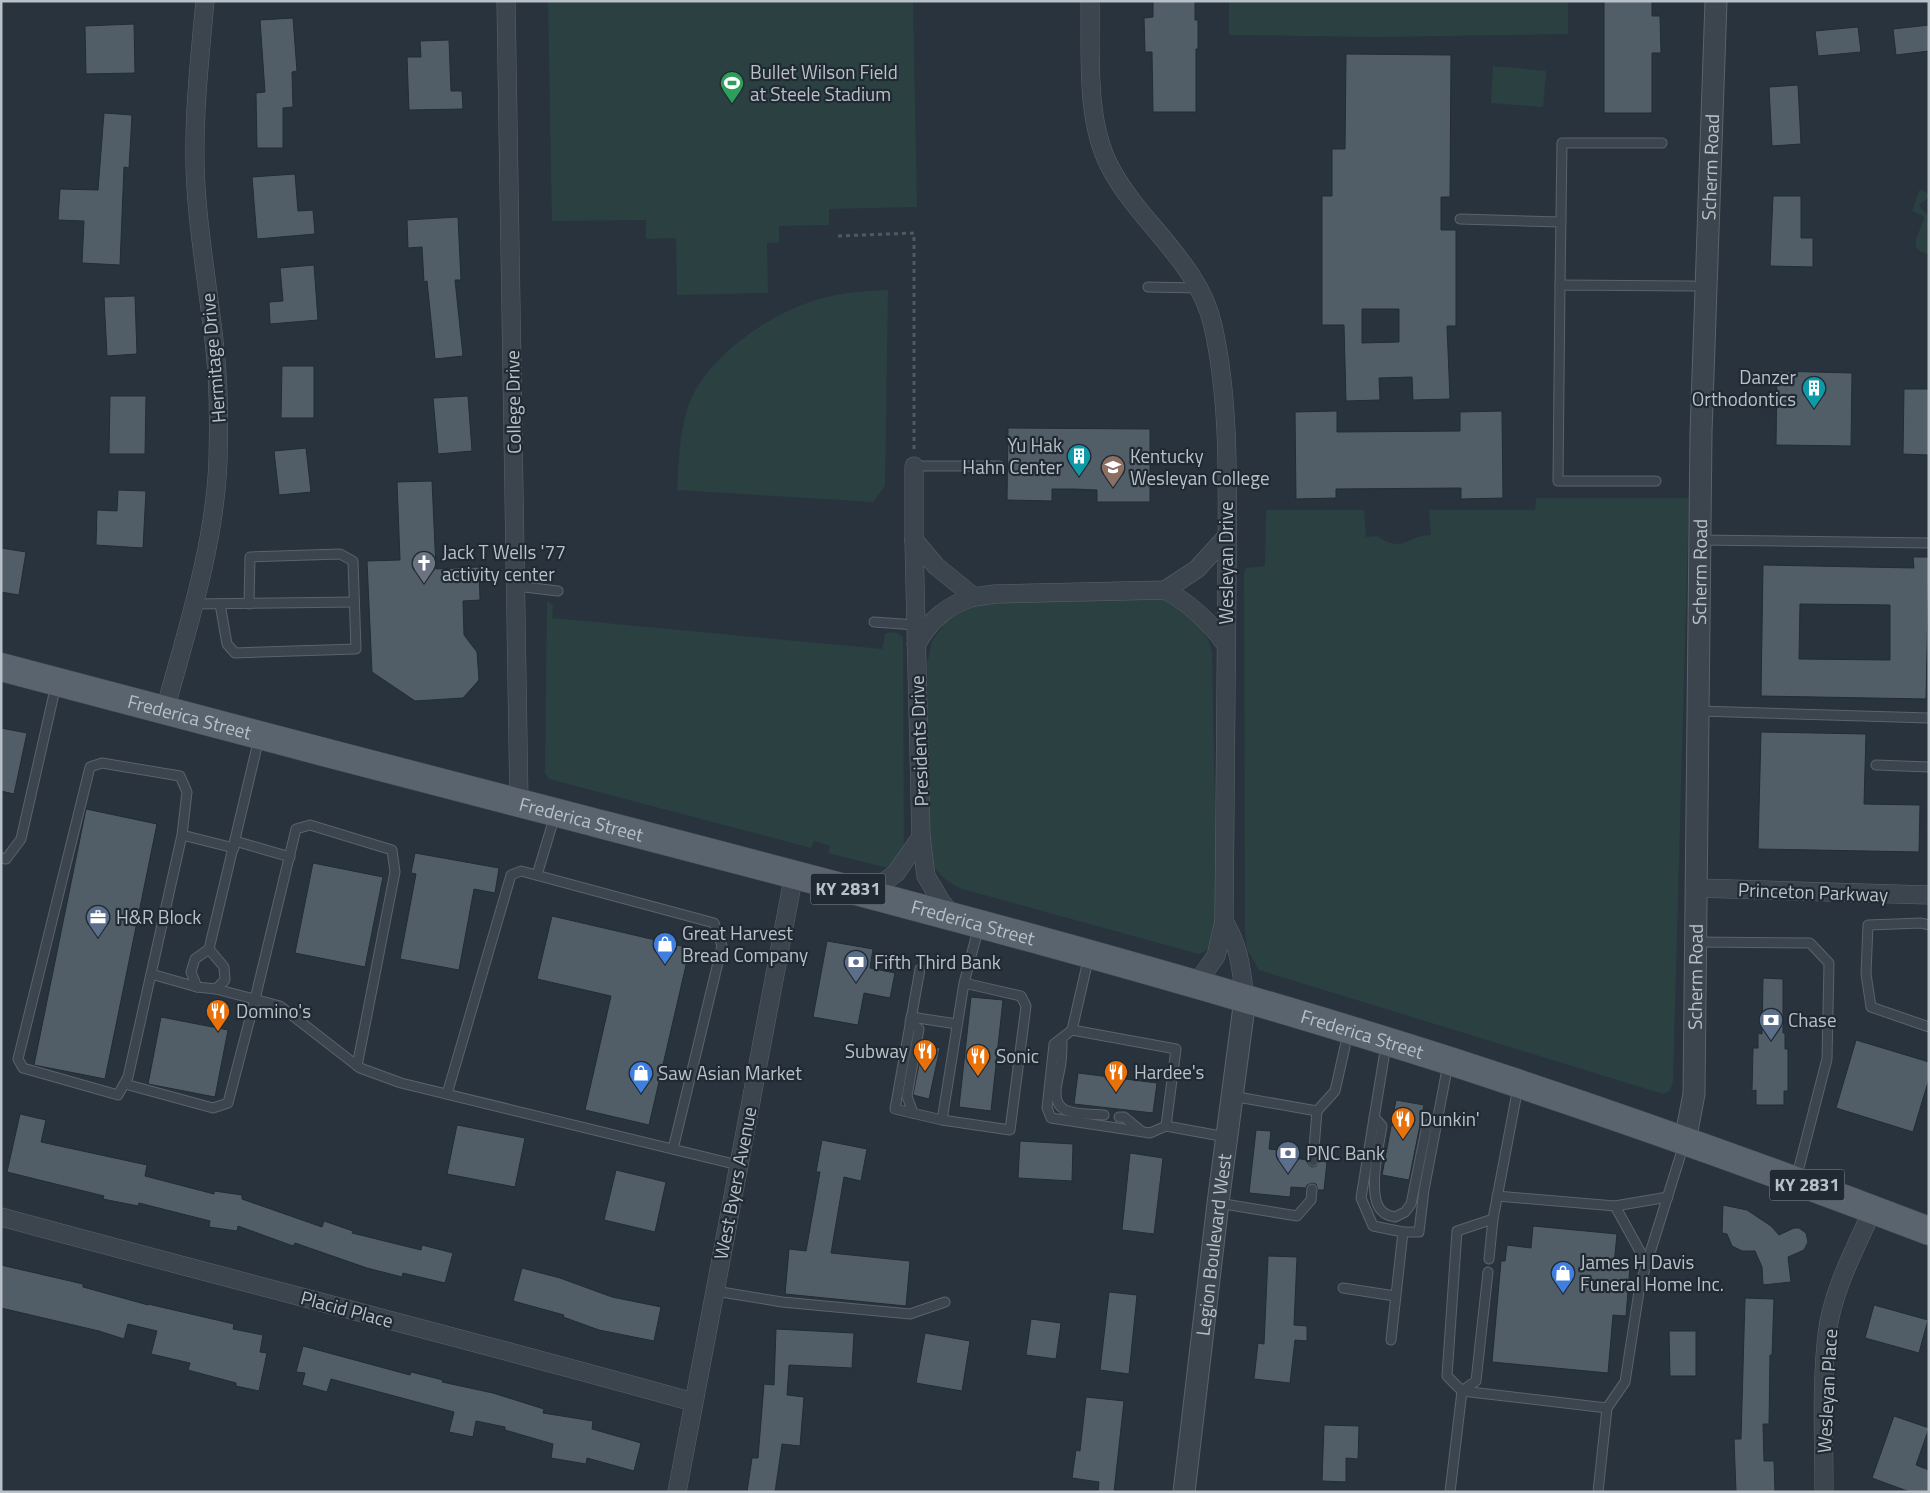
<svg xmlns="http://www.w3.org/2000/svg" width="1930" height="1493" font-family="'Titillium Web',sans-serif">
<rect width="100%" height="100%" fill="#28333e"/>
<!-- green -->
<g fill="#2b4040">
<polygon points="548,1 913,1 917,207 829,209 829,225 779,226 779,242 767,243 768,293 677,295 676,238 646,239 646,220 552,221"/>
<polygon points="1229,1 1568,1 1568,34 1376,37 1229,35"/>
<polygon points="1493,66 1546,71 1543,107 1491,103"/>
<polygon points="1920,189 1929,194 1929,197 1919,205 1929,217 1929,254 1921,252 1916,247 1916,239 1924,219 1923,216 1912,211"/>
<path d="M 888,290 L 885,486 L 873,502 L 677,490 C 679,463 679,436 687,410 C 703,357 775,309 827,297 C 847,292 867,291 888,290 Z"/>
<path d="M 1536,498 L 1689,498 L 1673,1081 L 1670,1091 L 1663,1094 L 1259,970 L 1247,950 L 1245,933 L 1244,574 L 1246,568 L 1265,566 L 1266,510 L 1364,510 L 1366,537 L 1377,536 C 1405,554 1404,536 1431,535 L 1429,510 L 1535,510 Z"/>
<path d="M 1161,599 C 1184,609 1206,625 1212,651 L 1217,923 C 1214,936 1214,949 1199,954 L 962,889 C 941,879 932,870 929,847 L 927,664 L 932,641 L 950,616 L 982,601 Z"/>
<path d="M 547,601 L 553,606 L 552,618 L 882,649 L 885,634 C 891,630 900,633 903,638 L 904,851 L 891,867 L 888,868 L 828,853 L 830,846 L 814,841 L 811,848 L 549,779 L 545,773 Z"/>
</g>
<!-- building -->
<g fill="#515e68" stroke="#232c35" fill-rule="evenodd">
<polygon points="1153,1 1195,1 1195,20 1198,20 1198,49 1196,49 1196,112 1153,112 1152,52 1145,52 1144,18 1153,17"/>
<polygon points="1604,1 1652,1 1652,16 1660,16 1661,53 1652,53 1652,113 1604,113"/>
<polygon points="293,18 297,71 292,72 293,107 283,108 283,148 257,148 256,93 265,92 260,20"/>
<polygon points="134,24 135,73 86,74 85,26"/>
<polygon points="1929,25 1929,51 1896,55 1893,29"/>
<polygon points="1858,27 1861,52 1818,56 1815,31"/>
<polygon points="449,40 451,91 462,91 463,109 409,110 407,57 421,57 420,41"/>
<path d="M 1346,54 L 1451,55 L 1450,197 L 1441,197 L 1441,230 L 1456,230 L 1456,326 L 1447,326 L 1450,399 L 1413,400 L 1412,377 L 1379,378 L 1380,400 L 1346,401 L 1344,325 L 1322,325 L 1322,196 L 1332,196 L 1332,149 L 1345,149 ZM 1362,309 L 1399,309 L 1399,342 L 1362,343 Z"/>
<polygon points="1798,85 1801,144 1772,146 1769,87"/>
<polygon points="104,113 132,115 129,168 124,167 120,265 82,263 84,221 58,220 60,189 98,190"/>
<polygon points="295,174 298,211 313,210 315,234 257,239 252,177"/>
<polygon points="1773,196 1801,196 1801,238 1813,238 1813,267 1770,266"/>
<polygon points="458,217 461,280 455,280 463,356 435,359 427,281 424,282 422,247 408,248 407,220"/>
<polygon points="314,265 318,320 270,324 269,302 283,301 280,268"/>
<polygon points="135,296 137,354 107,356 104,297"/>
<polygon points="282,366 314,366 314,418 281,418"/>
<polygon points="1777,371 1852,373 1851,446 1776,445"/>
<polygon points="1904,389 1929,389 1929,455 1903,454"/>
<polygon points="110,396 146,396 145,454 109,454"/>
<polygon points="468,396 472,451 438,454 433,398"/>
<polygon points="1337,411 1337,432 1460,431 1460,412 1502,411 1503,498 1461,499 1461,488 1336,489 1336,498 1296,499 1295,412"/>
<polygon points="1008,428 1150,429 1150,502 1097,502 1097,490 1074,489 1052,489 1052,501 1007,500"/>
<polygon points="306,448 311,492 279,495 274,451"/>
<polygon points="432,481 436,569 479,567 480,600 463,601 464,635 477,652 479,680 463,698 415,701 372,672 367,561 400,560 397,482"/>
<polygon points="118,490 146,491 143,548 96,545 97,510 117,511"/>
<polygon points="1,548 26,552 19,595 1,592"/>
<path d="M 1913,557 L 1929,557 L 1926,699 L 1761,696 L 1763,565 L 1914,568 ZM 1800,604 L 1890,605 L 1890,660 L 1799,659 Z"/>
<polygon points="1,728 27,733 14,794 1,791"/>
<polygon points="1761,732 1866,734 1864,804 1920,805 1919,852 1758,849"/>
<polygon points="86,809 157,824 105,1079 34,1065"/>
<polygon points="415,853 499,868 495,893 474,889 459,970 400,959 416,874 411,873"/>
<polygon points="313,863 383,877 365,967 295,953"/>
<polygon points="552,916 690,948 649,1125 585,1110 611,996 537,979"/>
<polygon points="827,941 873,949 870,968 895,973 890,998 864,993 858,1025 813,1017"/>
<polygon points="1763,978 1783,979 1783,1033 1785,1033 1785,1049 1788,1049 1788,1091 1784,1091 1784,1105 1756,1105 1756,1090 1752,1091 1753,1048 1758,1048 1758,1033 1762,1034"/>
<polygon points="971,997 1003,1000 991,1111 959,1107"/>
<polygon points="161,1017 228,1030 215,1097 148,1084"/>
<polygon points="1856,1040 1929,1062 1929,1079 1913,1132 1836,1108"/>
<polygon points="923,1044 940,1048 929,1099 913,1095"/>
<polygon points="1078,1073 1157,1083 1153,1113 1074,1104"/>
<polygon points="1396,1100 1424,1105 1409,1180 1382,1175"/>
<polygon points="20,1114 46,1120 41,1142 147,1165 145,1176 214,1194 214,1191 242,1195 242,1199 322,1227 324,1221 353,1231 352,1233 421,1250 422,1245 453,1253 445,1283 403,1273 402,1277 367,1268 295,1243 293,1246 238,1226 237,1231 209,1227 210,1221 139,1203 138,1206 103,1199 104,1196 7,1172"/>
<polygon points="457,1125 525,1138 515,1187 447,1174"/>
<polygon points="1256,1130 1271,1131 1269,1149 1295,1152 1294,1158 1307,1160 1308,1164 1312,1167 1316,1166 1319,1161 1327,1162 1324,1190 1318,1190 1316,1184 1312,1183 1307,1185 1306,1188 1291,1187 1290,1197 1249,1193"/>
<polygon points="822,1140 867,1149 861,1181 844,1177 831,1253 910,1261 906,1306 785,1294 789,1249 806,1251 820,1172 816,1172"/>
<polygon points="1020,1141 1073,1144 1072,1181 1018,1178"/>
<polygon points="1130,1153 1163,1158 1154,1234 1122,1230"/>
<polygon points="616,1170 666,1182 655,1232 604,1220"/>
<polygon points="1723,1205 1747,1210 1771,1226 1779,1235 1794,1228 1799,1228 1806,1233 1808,1242 1804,1250 1788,1257 1791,1282 1763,1285 1762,1267 1755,1251 1742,1251 1732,1246 1727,1234 1722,1233"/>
<polygon points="1533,1226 1617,1234 1614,1264 1630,1266 1626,1316 1613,1315 1608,1373 1492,1362 1501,1261 1505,1261 1507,1245 1531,1248"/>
<polygon points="1268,1256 1297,1257 1294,1325 1307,1326 1307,1341 1295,1340 1290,1383 1254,1379 1258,1343 1264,1344"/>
<polygon points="1,1265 83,1284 83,1287 148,1305 148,1304 234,1324 233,1329 263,1335 260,1352 267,1353 259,1391 236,1386 236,1383 188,1370 190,1363 151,1354 157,1331 128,1324 124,1339 99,1331 1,1308"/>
<polygon points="522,1268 560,1278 612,1297 661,1307 654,1341 599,1330 563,1317 564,1315 513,1301"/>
<polygon points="1109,1292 1137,1295 1129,1374 1100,1370"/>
<polygon points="1745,1298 1774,1299 1772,1355 1770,1355 1769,1424 1763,1424 1764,1461 1774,1461 1775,1492 1736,1492 1734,1439 1741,1439"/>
<polygon points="1874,1305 1928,1320 1919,1353 1865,1338"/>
<polygon points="1031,1319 1061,1323 1056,1359 1026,1355"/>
<polygon points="776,1329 854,1333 852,1368 789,1365 787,1395 804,1397 800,1446 782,1444 775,1492 747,1492 752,1458 758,1458 764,1384 774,1385"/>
<polygon points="1669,1331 1696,1331 1696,1376 1670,1376"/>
<polygon points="925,1333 970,1341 962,1391 916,1383"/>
<polygon points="303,1346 410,1375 411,1372 443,1380 442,1382 493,1393 544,1409 543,1413 593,1421 592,1429 641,1443 634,1471 587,1458 586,1464 551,1458 553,1444 505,1430 505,1427 476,1421 473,1437 449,1432 454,1412 331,1379 327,1392 302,1385 305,1373 296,1372"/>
<polygon points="1086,1397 1124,1401 1114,1492 1098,1492 1099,1482 1072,1478 1076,1450 1080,1451"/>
<polygon points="1894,1416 1929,1428 1916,1465 1929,1470 1929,1492 1910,1492 1872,1478"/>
<polygon points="1324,1425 1359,1426 1358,1459 1346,1458 1346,1482 1322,1481"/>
</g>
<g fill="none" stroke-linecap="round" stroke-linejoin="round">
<!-- service casing -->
<g stroke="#5a636b" stroke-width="11">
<g id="service">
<polyline points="1460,219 1561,222"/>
<polyline points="1560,285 1562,143 1662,143"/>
<polyline points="1148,287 1198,288"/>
<polyline points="914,466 999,466"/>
<polyline points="1656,481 1558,481 1560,285 1693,286"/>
<polyline points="1700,540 1929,543"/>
<polyline points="516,586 558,591"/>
<polyline points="193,604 354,602"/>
<polyline points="220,604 227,644 235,653 356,649 353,561 340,554 250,557 249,604"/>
<polyline points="874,622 916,625"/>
<polyline points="1699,711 1929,718"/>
<polyline points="1876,765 1929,767"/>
<polyline points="182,835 128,1077 118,1095 23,1068 18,1059 90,767 102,763 180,776 187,792 182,835 234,848"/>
<polyline points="235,841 290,857"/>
<polyline points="1,858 6,859 21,839 56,685"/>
<polyline points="537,875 555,815"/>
<polyline points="1929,925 1921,923 1868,925 1866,974 1871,1007 1929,1027"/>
<polyline points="1696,942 1810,943 1829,963 1827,1059 1796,1179"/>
<polyline points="209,949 224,967 225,980 216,989 197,987 191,972 195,959 209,949 259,738"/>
<polyline points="1089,956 1072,1030 1176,1049 1166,1126 1226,1137"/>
<polyline points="920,969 895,1109 942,1120"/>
<polyline points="151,974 197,987"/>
<polyline points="964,983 1021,996 1026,1006 1010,1130 942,1120 964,983 979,926"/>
<polyline points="216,989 280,1006 360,1068 401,1083 738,1165"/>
<polyline points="911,1017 957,1024"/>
<polyline points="910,1022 919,1029 907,1096 913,1113"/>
<polyline points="1072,1030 1054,1044 1047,1108 1051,1118 1150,1133 1166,1126"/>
<path d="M 1062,1039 C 1062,1047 1062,1055 1061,1062 C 1060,1076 1048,1101 1065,1110 C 1077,1115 1091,1114 1104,1115"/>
<polyline points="1386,1045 1361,1198 1373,1226 1403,1232 1419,1232 1424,1190 1448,1064"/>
<polyline points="125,1084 213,1108 228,1103 255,999 296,829 310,825 392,850 395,872 357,1066"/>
<polyline points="447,1094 511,875 521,871 714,923 722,946 673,1149"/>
<polyline points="1232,1096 1317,1111 1335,1091 1348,1033"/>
<polyline points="1119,1117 1124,1117 1141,1131"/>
<path d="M 1374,1117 L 1382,1126 C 1379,1146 1366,1199 1383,1212 C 1386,1215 1391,1216 1395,1217 L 1405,1212 L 1411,1204 L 1427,1125 L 1437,1119"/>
<polyline points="1313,1161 1317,1111"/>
<polyline points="1497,1196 1615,1206 1647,1264"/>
<polyline points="1218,1203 1297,1216 1311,1200 1312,1189"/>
<polyline points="1615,1206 1668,1197"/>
<polyline points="1493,1219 1457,1231 1447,1376 1462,1391 1607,1408 1598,1492"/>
<polyline points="1489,1259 1493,1219 1518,1087"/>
<polyline points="1343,1288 1395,1296"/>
<polyline points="715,1291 782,1302 910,1314 945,1302"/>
<polyline points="1391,1340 1403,1232"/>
<polyline points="1607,1408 1625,1382 1640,1285 1684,1144"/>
<polyline points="1450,1492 1462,1391 1476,1381 1488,1272"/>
</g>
</g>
<!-- minor casing -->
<g stroke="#5a636b" stroke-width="19">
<g id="minor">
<polyline points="506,1 519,803"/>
<path d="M 1090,1 C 1091,53 1085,120 1110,167 C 1139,223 1199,262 1213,326 C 1231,406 1227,494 1227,575 C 1226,691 1225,806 1224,921 C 1240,948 1241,968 1245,999"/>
<polyline points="914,466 914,540 936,566 974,597 995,594 1165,590 1197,569 1227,536"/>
<path d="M 1165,590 C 1191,604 1209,621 1226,645"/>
<path d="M 916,645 C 930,620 947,605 974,597"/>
<path d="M 165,710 C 187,629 215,545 218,460 C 219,424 219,386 215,350 C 210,301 201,251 197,201 C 191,134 199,67 205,1"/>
<polyline points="921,837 926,876 942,903 954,917"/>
<polyline points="1697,888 1929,895"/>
<polyline points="864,893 884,882 896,873 921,837 914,540"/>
<polyline points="1196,984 1216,956 1224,921"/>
<path d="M 1,1217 C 232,1280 464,1338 693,1402"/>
<polyline points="677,1492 794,874"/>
<path d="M 1824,1492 C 1824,1440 1821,1386 1827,1335 C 1832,1291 1855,1249 1873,1209"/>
</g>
</g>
<!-- tertiary casing -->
<g stroke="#5a636b" stroke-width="23">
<g id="tertiary">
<path id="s1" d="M 1685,1141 L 1694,1094 L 1701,433 L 1716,1"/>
<path id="s2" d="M 1184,1492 L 1218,1203 L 1245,999"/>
</g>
</g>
<!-- primary casing -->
<g stroke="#454e57" stroke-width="29">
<g id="primary">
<path id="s3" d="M 1,667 C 187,716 372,765 558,813 C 858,891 1158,968 1453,1062 C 1613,1114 1772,1171 1929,1231"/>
</g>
</g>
<!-- path -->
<polyline stroke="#4a5d5d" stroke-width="3" stroke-dasharray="4 4" stroke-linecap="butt" points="838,236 914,233 914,449"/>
<!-- service -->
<use href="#service" stroke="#3c454e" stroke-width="9"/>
<!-- minor -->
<use href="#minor" stroke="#3c454e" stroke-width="18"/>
<!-- tertiary -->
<use href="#tertiary" stroke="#3c454e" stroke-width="21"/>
<!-- primary -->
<use href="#primary" stroke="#5a646e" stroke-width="28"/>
</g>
<!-- icons -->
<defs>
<g id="stadium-pin" transform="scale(1.25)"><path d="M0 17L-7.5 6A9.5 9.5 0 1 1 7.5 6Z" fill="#2e9e5b" stroke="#212a33"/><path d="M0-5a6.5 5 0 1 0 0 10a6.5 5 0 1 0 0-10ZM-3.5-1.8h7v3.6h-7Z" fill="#fff"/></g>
<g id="building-pin" transform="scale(1.25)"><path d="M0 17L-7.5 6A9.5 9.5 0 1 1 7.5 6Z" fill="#0f9aa8" stroke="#212a33"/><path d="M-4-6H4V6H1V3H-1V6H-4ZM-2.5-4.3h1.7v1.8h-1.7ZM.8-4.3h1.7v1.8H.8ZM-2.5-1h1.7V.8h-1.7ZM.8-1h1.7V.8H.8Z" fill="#fff"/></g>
<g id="university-pin" transform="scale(1.25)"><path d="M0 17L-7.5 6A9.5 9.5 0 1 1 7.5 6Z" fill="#8d6e63" stroke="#212a33"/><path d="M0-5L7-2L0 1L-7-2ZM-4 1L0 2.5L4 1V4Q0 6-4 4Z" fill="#fff"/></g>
<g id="church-pin" transform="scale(1.25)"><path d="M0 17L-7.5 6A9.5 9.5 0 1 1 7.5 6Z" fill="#6b7280" stroke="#212a33"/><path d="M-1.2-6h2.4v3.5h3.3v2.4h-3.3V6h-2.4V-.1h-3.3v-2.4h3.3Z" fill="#fff"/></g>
<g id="office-pin" transform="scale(1.25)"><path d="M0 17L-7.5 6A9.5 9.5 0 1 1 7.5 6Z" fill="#5c6f8a" stroke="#212a33"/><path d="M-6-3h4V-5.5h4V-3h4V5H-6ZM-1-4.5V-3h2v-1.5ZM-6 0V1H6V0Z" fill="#fff"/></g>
<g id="shop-pin" transform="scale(1.25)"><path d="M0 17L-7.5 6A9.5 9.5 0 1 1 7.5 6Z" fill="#3f7fe0" stroke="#212a33"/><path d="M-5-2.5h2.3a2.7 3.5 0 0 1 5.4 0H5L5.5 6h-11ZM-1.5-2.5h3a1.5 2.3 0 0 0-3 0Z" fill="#fff"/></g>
<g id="bank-pin" transform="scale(1.25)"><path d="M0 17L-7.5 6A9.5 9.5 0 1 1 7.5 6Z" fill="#5c6f8a" stroke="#212a33"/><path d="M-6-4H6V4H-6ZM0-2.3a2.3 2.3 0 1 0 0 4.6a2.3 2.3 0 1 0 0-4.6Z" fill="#fff"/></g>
<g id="restaurant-pin" transform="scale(1.25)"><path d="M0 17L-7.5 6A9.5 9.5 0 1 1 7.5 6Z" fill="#e8710a" stroke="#212a33"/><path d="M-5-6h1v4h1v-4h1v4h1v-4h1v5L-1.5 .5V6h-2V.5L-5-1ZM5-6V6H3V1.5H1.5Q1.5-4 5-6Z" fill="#fff"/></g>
</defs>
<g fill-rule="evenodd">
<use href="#stadium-pin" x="732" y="83"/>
<use href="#building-pin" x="1814" y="388"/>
<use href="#building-pin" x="1079" y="456"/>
<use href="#university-pin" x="1113" y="467"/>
<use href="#church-pin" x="424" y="563"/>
<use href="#office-pin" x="98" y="917"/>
<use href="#shop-pin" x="665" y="944"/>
<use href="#bank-pin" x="856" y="962"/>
<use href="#restaurant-pin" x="218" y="1011"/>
<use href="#bank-pin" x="1771" y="1020"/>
<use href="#restaurant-pin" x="925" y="1051"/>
<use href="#restaurant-pin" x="978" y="1056"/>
<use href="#restaurant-pin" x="1116" y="1072"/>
<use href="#shop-pin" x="641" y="1073"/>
<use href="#restaurant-pin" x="1403" y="1119"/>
<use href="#bank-pin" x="1288" y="1153"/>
<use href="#shop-pin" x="1563" y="1273"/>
</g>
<g text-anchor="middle" stroke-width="4.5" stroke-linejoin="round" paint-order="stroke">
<!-- shield labels -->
<g fill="#212a33" stroke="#8b939b" stroke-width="1">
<rect x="810.5" y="873.5" width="75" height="31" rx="4"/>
<rect x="1769.5" y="1169.5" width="75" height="31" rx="4"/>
</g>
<g font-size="18" font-weight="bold" fill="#b8c0c8">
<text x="848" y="895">KY 2831</text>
<text x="1807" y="1191">KY 2831</text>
</g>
<!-- poi labels -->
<g font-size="19" fill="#b8c0c8" stroke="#212a33" text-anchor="start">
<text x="750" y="79">Bullet Wilson Field<tspan x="750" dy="22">at Steele Stadium</tspan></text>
<text x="1796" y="384" text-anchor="end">Danzer<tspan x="1796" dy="22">Orthodontics</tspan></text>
<text x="1062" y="452" text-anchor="end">Yu Hak<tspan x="1062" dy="22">Hahn Center</tspan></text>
<text x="1130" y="463">Kentucky<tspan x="1130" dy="22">Wesleyan College</tspan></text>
<text x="442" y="559">Jack T Wells '77<tspan x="442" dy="22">activity center</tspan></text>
<text x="116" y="924">H&amp;R Block</text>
<text x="682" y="940">Great Harvest<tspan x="682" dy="22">Bread Company</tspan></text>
<text x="874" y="969">Fifth Third Bank</text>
<text x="236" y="1018">Domino's</text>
<text x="1788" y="1027">Chase</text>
<text x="908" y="1058" text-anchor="end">Subway</text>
<text x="996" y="1063">Sonic</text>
<text x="1134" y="1079">Hardee's</text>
<text x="658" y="1080">Saw Asian Market</text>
<text x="1420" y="1126">Dunkin'</text>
<text x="1306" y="1160">PNC Bank</text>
<text x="1580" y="1269">James H Davis<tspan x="1580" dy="22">Funeral Home Inc.</tspan></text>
</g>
<!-- street labels -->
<g font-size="19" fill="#b8c0c8" stroke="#212a33">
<text dy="7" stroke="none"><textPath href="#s1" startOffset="975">Scherm Road</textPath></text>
<text transform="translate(213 358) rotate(-95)" y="7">Hermitage Drive</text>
<text transform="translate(513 402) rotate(-91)" y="7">College Drive</text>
<text transform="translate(1226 563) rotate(-90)" y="7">Wesleyan Drive</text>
<text dy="7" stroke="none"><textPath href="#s1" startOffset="570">Scherm Road</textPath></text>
<text dy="7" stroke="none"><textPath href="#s3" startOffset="195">Frederica Street</textPath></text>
<text transform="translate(919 741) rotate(-92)" y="7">Presidents Drive</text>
<text dy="7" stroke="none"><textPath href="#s3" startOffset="600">Frederica Street</textPath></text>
<text transform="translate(1813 892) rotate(2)" y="7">Princeton Parkway</text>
<text dy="7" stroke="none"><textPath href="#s3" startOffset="1005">Frederica Street</textPath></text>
<text dy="7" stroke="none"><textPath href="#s1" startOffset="165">Scherm Road</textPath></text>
<text dy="7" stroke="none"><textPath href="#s3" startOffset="1410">Frederica Street</textPath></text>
<text transform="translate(735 1183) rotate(-79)" y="7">West Byers Avenue</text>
<text dy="7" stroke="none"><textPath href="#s2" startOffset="249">Legion Boulevard West</textPath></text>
<text transform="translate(347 1309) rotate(15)" y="7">Placid Place</text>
<text transform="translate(1827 1391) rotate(-87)" y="7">Wesleyan Place</text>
</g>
</g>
<!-- border -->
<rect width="1930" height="1493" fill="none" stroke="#b8c0c8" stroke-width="5"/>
</svg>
